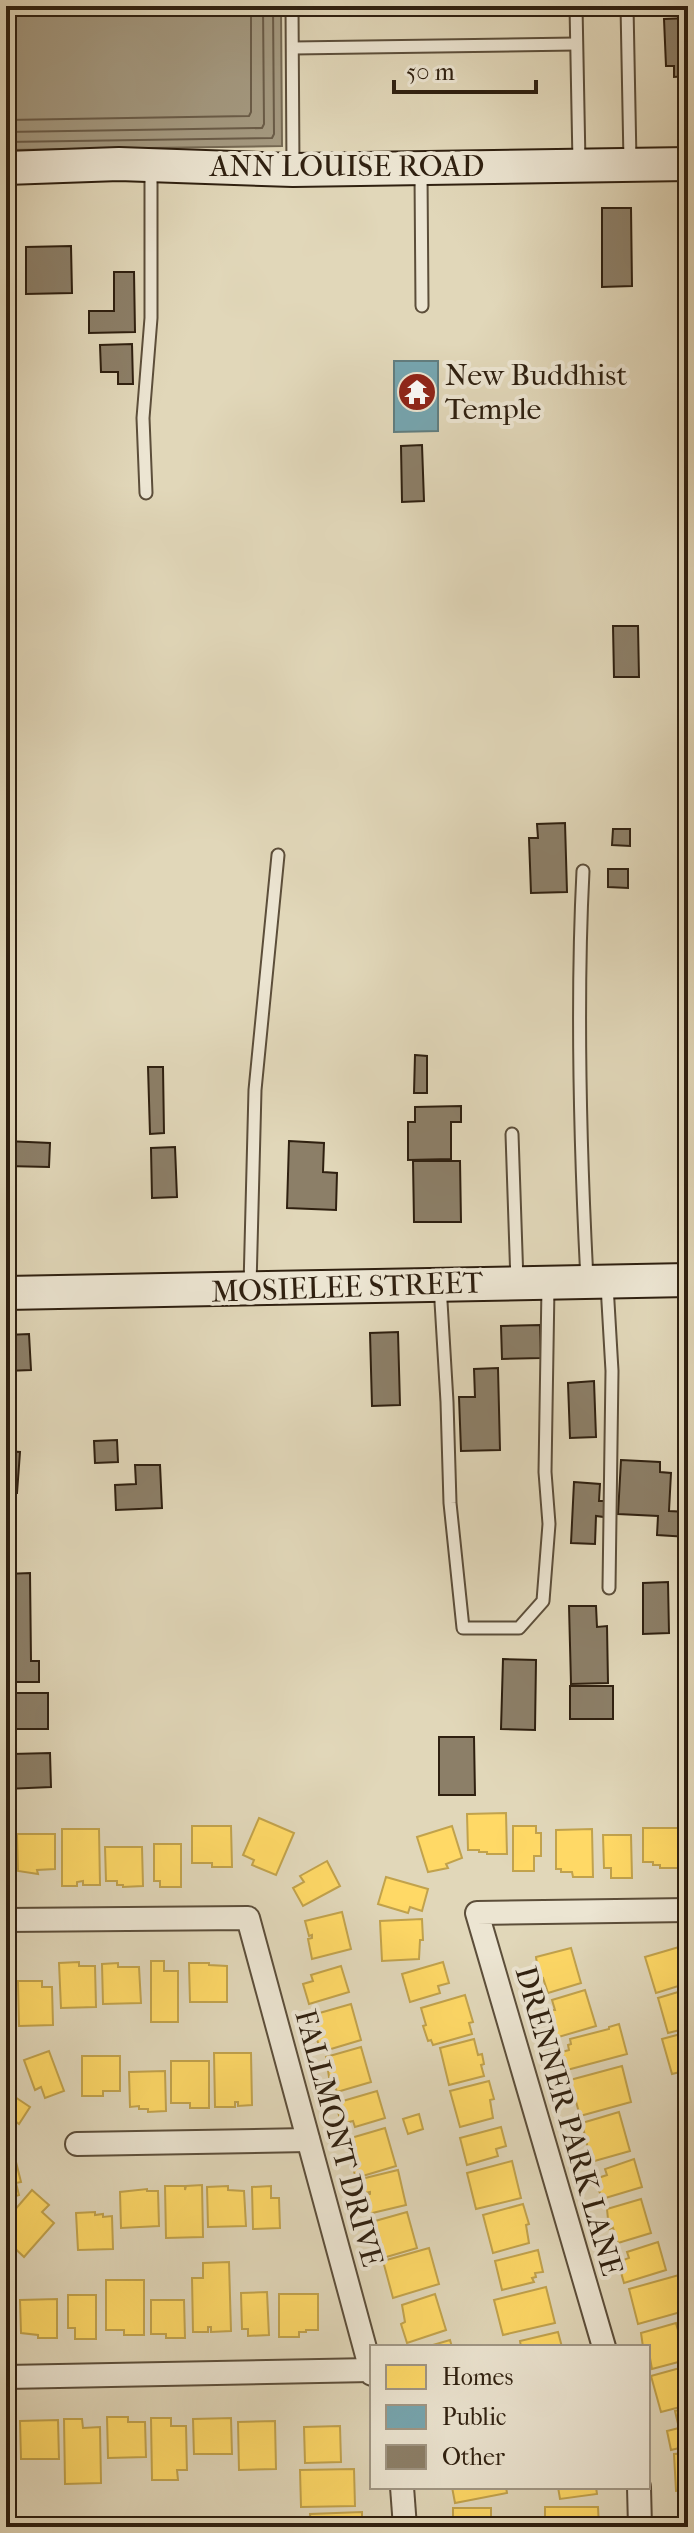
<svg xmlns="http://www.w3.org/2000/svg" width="694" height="2533" font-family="'IM FELL French Canon',serif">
<rect width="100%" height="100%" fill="#e1d7b9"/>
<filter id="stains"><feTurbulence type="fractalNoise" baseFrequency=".0025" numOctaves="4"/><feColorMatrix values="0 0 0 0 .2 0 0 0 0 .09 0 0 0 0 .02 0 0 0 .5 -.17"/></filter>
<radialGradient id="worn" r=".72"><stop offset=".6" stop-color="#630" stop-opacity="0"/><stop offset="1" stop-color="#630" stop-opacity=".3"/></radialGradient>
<!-- water -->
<polygon fill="#a49980" stroke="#756953" stroke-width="2" points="6,6 281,6 282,146 6,150"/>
<!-- homes -->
<g fill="#ffd966" stroke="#c1a24c" stroke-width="2">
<polygon points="506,1813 507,1854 487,1854 487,1852 479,1852 479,1850 468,1850 467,1814"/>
<polygon points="259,1818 294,1833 276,1875 252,1865 254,1860 243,1855"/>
<rect x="6" y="1824" width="6" height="40"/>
<polygon points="192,1826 231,1826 232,1867 212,1867 212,1863 192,1863"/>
<polygon points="452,1826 462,1858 446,1864 448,1868 428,1872 417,1837"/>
<polygon points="513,1826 536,1826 536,1833 541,1833 541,1856 534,1856 534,1871 513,1871"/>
<polygon points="643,1828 680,1828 680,1868 660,1868 660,1865 653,1865 653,1862 643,1862"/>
<polygon points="62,1829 99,1829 100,1885 83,1885 83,1881 77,1882 77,1886 62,1886"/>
<polygon points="592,1829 593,1877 573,1877 572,1872 561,1872 561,1869 556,1869 556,1830"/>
<polygon points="17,1834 55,1834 55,1869 37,1870 38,1874 18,1871"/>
<polygon points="603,1835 631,1835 632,1878 611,1878 611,1868 604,1868"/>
<polygon points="154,1844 181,1844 181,1887 160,1887 160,1881 154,1881"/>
<polygon points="105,1847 142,1847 143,1886 123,1887 123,1885 117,1885 117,1881 106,1881"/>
<polygon points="327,1861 340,1886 303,1906 293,1888 304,1882 300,1876"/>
<polygon points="386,1877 428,1889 422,1911 410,1907 408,1913 378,1904"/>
<polygon points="342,1912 351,1949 312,1959 308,1939 312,1938 312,1935 309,1936 305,1921"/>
<polygon points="422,1919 423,1940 420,1940 419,1959 382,1961 380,1921"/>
<polygon points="679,1947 682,1957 686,1957 688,1964 688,1983 656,1993 645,1957"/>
<polygon points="571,1948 581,1983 548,1993 543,1978 539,1979 536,1957"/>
<polygon points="151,1961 164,1961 164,1971 178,1971 178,2022 151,2022"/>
<polygon points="79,1962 79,1966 95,1966 96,2007 61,2008 59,1963"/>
<polygon points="443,1962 449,1983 438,1986 440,1993 410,2002 402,1974"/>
<polygon points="118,1963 118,1967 139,1967 141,2003 103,2004 102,1964"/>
<polygon points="189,1963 209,1963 209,1965 227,1966 227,2002 190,2002"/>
<polygon points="341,1966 349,1992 309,2004 303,1984 313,1981 311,1975"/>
<polygon points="18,1981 42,1981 42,1987 52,1987 53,2025 19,2026"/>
<polygon points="688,1989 688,2028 668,2033 658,1998"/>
<polygon points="585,1990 596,2026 555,2038 549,2018 553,2017 551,2010 555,2010 552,2000"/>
<polygon points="465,1995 473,2022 469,2023 472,2034 433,2045 431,2040 428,2041 423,2026 426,2025 421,2008"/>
<polygon points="351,2004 361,2040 321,2052 315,2033 318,2032 316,2024 319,2023 316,2014"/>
<polygon points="619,2024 627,2054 567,2070 562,2052 569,2050 568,2045 571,2044 570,2039 609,2029 609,2027"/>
<polygon points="688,2032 688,2070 672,2074 662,2039"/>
<polygon points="474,2039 478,2055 482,2054 484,2064 481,2065 484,2076 449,2085 440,2048"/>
<polygon points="361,2047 371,2082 337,2092 332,2076 329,2077 326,2057"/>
<polygon points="49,2051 64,2091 45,2098 41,2087 35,2090 24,2060"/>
<polygon points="214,2053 251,2053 252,2105 238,2106 238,2102 235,2102 235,2107 215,2107"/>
<polygon points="82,2056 120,2056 120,2091 103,2091 103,2096 82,2096"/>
<polygon points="171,2061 209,2061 209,2108 190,2108 190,2103 171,2103"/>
<polygon points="622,2066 631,2102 580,2116 570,2080"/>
<polygon points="165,2071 166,2111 148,2112 148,2109 139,2109 139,2106 130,2107 129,2072"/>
<polygon points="489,2081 494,2099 490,2100 493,2118 460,2127 450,2091"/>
<polygon points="6,2091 30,2107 19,2124 15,2121 6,2135"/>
<polygon points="377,2091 385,2118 355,2127 353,2121 341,2124 336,2103"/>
<polygon points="619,2112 630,2151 591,2162 582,2123"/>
<polygon points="419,2114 423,2129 408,2134 403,2119"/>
<polygon points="501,2127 506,2146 496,2149 498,2156 467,2165 460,2138"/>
<polygon points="385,2128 396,2166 356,2178 348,2151 354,2149 351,2138"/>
<polygon points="15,2158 21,2182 16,2183 19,2195 6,2199 6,2161"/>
<polygon points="634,2159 642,2187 602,2199 595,2179 607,2175 605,2169"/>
<polygon points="512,2161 521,2198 476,2209 467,2173"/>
<polygon points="398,2170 406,2205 368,2214 364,2195 370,2194 370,2192 365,2193 361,2179"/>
<polygon points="202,2185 203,2237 166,2238 165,2186 185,2186 185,2190 186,2186"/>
<polygon points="228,2186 228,2190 244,2191 246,2226 208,2227 207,2187"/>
<polygon points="271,2186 271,2198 279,2198 280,2228 253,2229 252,2187"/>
<polygon points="147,2189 147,2191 158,2191 159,2226 121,2228 120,2192"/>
<polygon points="32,2190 49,2205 42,2212 54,2223 24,2257 6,2240 6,2220"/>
<polygon points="641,2199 651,2233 618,2243 613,2228 609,2229 607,2209"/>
<polygon points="523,2204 529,2224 526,2225 529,2243 493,2253 483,2215"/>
<polygon points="95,2212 95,2215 103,2214 103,2217 112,2216 113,2249 78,2250 76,2213"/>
<polygon points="407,2212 417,2248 383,2258 379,2243 374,2245 368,2223"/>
<polygon points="658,2242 666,2270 624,2283 618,2262 629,2258 627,2252"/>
<polygon points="429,2248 439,2284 393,2298 383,2261"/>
<polygon points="538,2250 543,2272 535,2273 536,2277 532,2278 534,2282 502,2290 495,2261"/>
<polygon points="229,2262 231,2331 211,2332 211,2327 208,2327 208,2332 193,2332 192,2278 203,2278 203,2263"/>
<polygon points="679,2275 683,2291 688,2289 688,2310 638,2324 629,2289"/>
<polygon points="106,2280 144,2280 144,2335 124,2335 124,2330 106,2330"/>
<polygon points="546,2287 555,2323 503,2335 494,2300"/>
<polygon points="6,2290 13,2290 14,2337 6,2338"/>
<polygon points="267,2292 269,2335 248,2336 248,2329 242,2329 241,2293"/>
<polygon points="279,2294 318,2294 318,2330 306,2330 306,2332 299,2332 299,2337 279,2337"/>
<polygon points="435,2294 446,2330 407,2343 401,2324 405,2322 402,2305"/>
<polygon points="68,2295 96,2295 96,2339 75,2339 75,2328 68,2328"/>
<polygon points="57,2299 57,2338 38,2338 38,2335 21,2333 20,2300"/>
<polygon points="151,2300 184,2300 185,2338 166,2338 166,2334 151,2334"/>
<polygon points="676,2323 686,2360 652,2369 648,2347 643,2347 641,2333"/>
<polygon points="558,2332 562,2347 521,2347 520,2341"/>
<polygon points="450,2340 452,2347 426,2347"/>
<polygon points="687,2366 688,2405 661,2412 651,2376"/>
<polygon points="688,2408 688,2446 671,2450 667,2431 679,2428 675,2411"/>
<polygon points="107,2417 128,2417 128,2422 145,2422 146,2457 108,2458"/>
<polygon points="151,2418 171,2418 171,2426 186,2426 187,2470 177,2470 178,2480 152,2480"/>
<polygon points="231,2418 232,2454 194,2454 193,2419"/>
<polygon points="64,2419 82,2419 83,2428 100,2427 101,2483 65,2484"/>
<rect x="6" y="2420" width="9" height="46"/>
<polygon points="58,2420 59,2459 21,2459 20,2421"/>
<polygon points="275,2421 276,2469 239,2470 238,2422"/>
<polygon points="340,2426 341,2462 305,2463 304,2427"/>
<polygon points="688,2453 688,2490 676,2491 674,2454"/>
<polygon points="354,2469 355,2506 301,2507 300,2470"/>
<polygon points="452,2487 506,2487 507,2493 455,2503"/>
<polygon points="558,2487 596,2487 597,2494 560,2499"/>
<polygon points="688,2500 688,2527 677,2527 676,2517 681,2517 681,2501"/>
<polygon points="545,2507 598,2507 599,2527 545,2527"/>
<rect x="453" y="2508" width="38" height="19"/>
<polygon points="362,2512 362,2527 311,2527 310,2514"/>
</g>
<!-- public -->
<polygon fill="#76a5af" stroke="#617d7f" stroke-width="2" points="394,361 438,361 438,431 394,432"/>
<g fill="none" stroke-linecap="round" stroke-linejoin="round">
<!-- shore -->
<g stroke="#6a5c48" stroke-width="2">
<polyline points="6,120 249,116 251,112 251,6"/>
<polyline points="6,132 262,128 264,124 263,6"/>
<polyline points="6,142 272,138 274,134 273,6"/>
</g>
</g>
<!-- building -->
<g fill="#8c7f68" stroke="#2f2010" stroke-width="2">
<polygon points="688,18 688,76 674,77 674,66 666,66 664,19"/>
<polygon points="602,208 631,208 632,286 602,287"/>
<polygon points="71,246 72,293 26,294 26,247"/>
<polygon points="114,272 134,272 135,332 89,333 89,311 114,311"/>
<polygon points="132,344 133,384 118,384 118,372 101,372 100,345"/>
<polygon points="422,445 424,501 402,502 401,446"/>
<polygon points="613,626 638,626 639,677 614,677"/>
<polygon points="565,823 567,892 531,893 529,838 538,838 537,824"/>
<polygon points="613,829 630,829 630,846 612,845"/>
<polygon points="608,869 628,869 628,888 608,887"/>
<polygon points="415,1055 427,1056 427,1093 414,1093"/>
<polygon points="148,1067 163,1067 164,1133 150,1134"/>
<polygon points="461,1106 461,1122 451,1122 451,1159 408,1160 408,1122 415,1122 415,1107"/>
<polygon points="6,1141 50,1143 49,1167 6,1166"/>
<polygon points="289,1141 324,1143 323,1172 337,1173 336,1210 287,1208"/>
<polygon points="175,1147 177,1197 152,1198 151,1148"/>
<polygon points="413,1161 460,1161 461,1222 414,1222"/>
<rect x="6" y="1175" width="7" height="18"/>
<polygon points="540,1325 541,1358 502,1359 501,1326"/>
<polygon points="398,1332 400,1405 372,1406 370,1333"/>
<polygon points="29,1334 31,1370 6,1371 6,1335"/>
<polygon points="498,1368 500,1450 461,1451 459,1397 475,1397 474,1369"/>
<polygon points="594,1381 596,1437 570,1438 568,1383"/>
<polygon points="117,1440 118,1462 95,1463 94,1441"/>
<polygon points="6,1451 20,1452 17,1493 6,1493"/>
<polygon points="621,1460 660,1462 660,1472 671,1473 669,1511 688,1512 688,1537 657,1535 658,1516 618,1514"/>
<polygon points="135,1465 160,1465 162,1508 116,1510 115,1485 136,1484"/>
<polygon points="574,1482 600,1484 599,1501 604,1501 604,1517 596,1516 595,1544 571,1543"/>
<polygon points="30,1573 31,1661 39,1661 39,1682 6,1682 6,1574"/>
<polygon points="668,1582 669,1633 643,1634 643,1583"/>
<polygon points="569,1606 596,1606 597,1627 607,1626 608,1683 571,1684"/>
<polygon points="503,1659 536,1660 535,1730 501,1729"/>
<rect x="570" y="1686" width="43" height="33"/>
<rect x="10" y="1693" width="38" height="36"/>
<polygon points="6,1732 12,1732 12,1754 50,1753 51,1787 6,1789"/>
<polygon points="439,1737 474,1737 475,1795 439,1795"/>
</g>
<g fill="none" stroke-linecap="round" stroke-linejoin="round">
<!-- lane casing -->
<g stroke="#5c4e3a" stroke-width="15">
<g id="lane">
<polyline points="292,6 293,169"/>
<polyline points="576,6 579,163"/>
<polyline points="627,6 630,161"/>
<polyline points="293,48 576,44"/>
<polyline points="421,173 422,306"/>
<polyline points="146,493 143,418 151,318 151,169"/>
<path d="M 583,871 C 576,1007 580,1144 587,1280"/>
<polyline points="512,1134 517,1282"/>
<polyline points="440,1285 447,1402 450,1503 463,1628 519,1628 543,1601 549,1524 545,1472 548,1287"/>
<polyline points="607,1285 612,1371 609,1588"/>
<polyline points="250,1286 255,1090 278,855"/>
</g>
</g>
<!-- street casing -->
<g stroke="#5c4e3a" stroke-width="26">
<g id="street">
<polyline points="6,1920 248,1918 372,2374"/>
<polyline points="77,2144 308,2140"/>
<polyline points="604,2347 477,1913 688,1910"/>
<polyline points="6,2377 371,2370"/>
<polyline points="402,2487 405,2527"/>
<polyline points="639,2487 640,2527"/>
</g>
</g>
<!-- secondary casing -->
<g stroke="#2f2010" stroke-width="36">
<g id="secondary">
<polyline points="6,168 119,164 293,170 688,164"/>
<polyline points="6,1293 688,1280"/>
</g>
</g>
<!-- lane -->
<use href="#lane" stroke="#ece5d2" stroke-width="11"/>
<!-- street -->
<use href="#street" stroke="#ece5d2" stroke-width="22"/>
<!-- secondary -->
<use href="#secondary" stroke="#ece5d2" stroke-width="32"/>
</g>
<!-- icons -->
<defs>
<g id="temple-disc" transform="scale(2)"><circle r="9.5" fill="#8f2418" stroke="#ece5d2"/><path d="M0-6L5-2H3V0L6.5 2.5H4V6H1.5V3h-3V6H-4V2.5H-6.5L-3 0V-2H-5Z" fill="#fff"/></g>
</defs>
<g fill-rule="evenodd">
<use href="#temple-disc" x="417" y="392"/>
</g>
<g text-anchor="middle" stroke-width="8" stroke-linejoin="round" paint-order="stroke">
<!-- street labels -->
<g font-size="30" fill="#2f2010" stroke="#ece5d2">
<text x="347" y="176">ANN LOUISE ROAD</text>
<text transform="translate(347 1287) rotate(-2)" y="10">MOSIELEE STREET</text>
<text transform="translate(569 2121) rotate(74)" y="10">DRENNER PARK LANE</text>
<text transform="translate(339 2138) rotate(75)" y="10">FALLMONT DRIVE</text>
</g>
<!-- poi labels -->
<g font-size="30" fill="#2f2010" stroke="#ece5d2" text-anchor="start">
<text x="445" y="385">New Buddhist<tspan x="445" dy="34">Temple</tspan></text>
</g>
</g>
<!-- margin -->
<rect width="694" height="2533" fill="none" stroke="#e1d7b9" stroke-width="32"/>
<rect x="8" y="8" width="678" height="2517" fill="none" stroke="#2f2010" stroke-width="4"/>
<rect x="16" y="16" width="662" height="2501" fill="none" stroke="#2f2010" stroke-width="2"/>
<!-- legend -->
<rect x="370" y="2345" width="280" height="144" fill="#ece5d2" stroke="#a09684" stroke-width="2"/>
<rect x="386" y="2365" width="40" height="24" fill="#ffd966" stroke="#a09684" stroke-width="2"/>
<text x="442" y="2385" font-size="24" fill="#2f2010">Homes</text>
<rect x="386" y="2405" width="40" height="24" fill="#76a5af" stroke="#a09684" stroke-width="2"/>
<text x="442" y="2425" font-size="24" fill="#2f2010">Public</text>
<rect x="386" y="2445" width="40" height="24" fill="#8c7f68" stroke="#a09684" stroke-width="2"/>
<text x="442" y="2465" font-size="24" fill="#2f2010">Other</text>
<!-- scale -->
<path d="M394 80v12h142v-12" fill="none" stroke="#2f2010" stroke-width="4"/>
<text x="406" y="80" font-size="24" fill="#2f2010" stroke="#ece5d2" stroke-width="6" paint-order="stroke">50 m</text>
<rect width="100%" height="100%" filter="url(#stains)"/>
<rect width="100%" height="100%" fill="url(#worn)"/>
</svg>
